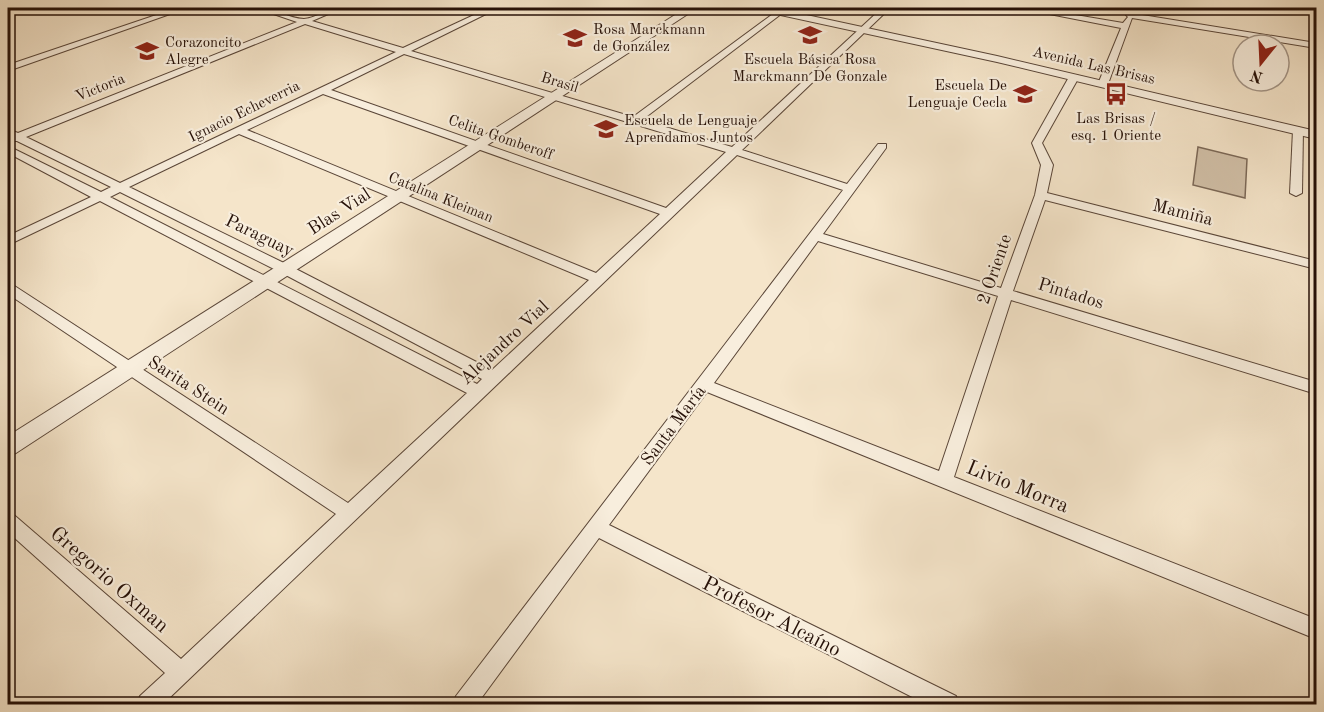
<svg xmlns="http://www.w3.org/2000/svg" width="1324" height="712" font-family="'Old Standard TT',serif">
<rect width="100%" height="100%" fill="#f5e5ca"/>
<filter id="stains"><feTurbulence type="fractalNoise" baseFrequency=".00333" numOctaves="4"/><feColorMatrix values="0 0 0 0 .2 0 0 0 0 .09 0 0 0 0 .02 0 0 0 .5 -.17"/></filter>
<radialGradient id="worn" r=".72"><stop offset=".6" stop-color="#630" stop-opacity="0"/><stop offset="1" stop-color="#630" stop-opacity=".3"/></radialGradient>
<!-- green -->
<polygon fill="#d2c1a9" stroke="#7c6958" stroke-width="1.5" points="1198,147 1247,159 1245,198 1193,185"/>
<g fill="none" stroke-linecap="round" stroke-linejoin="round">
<!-- minor casing -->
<g stroke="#5a4638" stroke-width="2">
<g id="minor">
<polygon points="22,8 33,8 8,16 8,12"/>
<polygon points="177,8 187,8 8,71 8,65"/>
<path d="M 256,8 C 273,6 288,19 304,19 C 317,18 328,8 342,8 L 312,21 L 403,48 L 489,8 L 498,8 L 411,51 L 633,117 L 781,8 L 789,8 L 642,120 L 732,147 L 882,8 L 890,8 L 742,150 L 847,184 L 878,144 L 886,144 L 886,148 L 823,234 L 1001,288 L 1035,195 L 1041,165 L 1032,143 L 1069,77 L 1077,75 L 1079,77 L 1042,143 L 1053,165 L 1047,193 L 1316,261 L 1316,269 L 1045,200 L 1013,291 L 1316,382 L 1316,394 L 1011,300 L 954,477 L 1316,619 L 1316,639 L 707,392 L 609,525 L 956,696 L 959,704 L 926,704 L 599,538 L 477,704 L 453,704 L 456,696 L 843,190 L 737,155 L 163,704 L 137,704 L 140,696 L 165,673 L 8,532 L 8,513 L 14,515 L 181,659 L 336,514 L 8,294 L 8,284 L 13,285 L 348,503 L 467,393 L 100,201 L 8,245 L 8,236 L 91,197 L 8,153 L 8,146 L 101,192 L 111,187 L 17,141 L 8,141 L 8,129 L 18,133 L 297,22 ZM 305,24 L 396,52 L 120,183 L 26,137 ZM 404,54 L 726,152 L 666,208 L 331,90 ZM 323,94 L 660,214 L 596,273 L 247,130 ZM 239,134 L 589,280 L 492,370 L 290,266 L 129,187 ZM 120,192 L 280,272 L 482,379 L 477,384 L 110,197 ZM 818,241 L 998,296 L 939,471 L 714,383 Z"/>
<polygon points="1019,8 1034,8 1123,23 1128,17 1126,15 1130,13 1316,43 1316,48 1132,18 1108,84 1103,87 1098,84 1121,28"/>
<polygon points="1298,127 1303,130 1302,193 1296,196 1290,193 1293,130"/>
</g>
</g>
<!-- tertiary casing -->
<g stroke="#5a4638" stroke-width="2">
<g id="tertiary">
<polygon points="686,8 697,8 16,453 8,456 8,436"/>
<polygon points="757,8 774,8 997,56 1316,131 1316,139 997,62 762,11"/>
</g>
</g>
<!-- minor -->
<use href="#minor" fill="#f8eedd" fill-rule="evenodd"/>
<!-- tertiary -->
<use href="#tertiary" fill="#f8eedd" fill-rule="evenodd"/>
</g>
<!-- icons -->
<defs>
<g id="school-bare" transform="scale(1.8)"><path d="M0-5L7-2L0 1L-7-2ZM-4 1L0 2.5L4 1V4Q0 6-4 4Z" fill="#8f2418" stroke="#f8eedd" stroke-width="2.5" paint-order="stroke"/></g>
<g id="bus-bare" transform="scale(1.8)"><path d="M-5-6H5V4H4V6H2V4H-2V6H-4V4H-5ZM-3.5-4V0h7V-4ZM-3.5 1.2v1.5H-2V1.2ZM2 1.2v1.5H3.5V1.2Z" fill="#8f2418" stroke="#f8eedd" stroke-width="2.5" paint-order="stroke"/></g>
</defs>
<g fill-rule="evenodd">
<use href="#school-bare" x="810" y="35"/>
<use href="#school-bare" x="575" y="38"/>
<use href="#school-bare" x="147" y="51"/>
<use href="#school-bare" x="1025" y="94"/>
<use href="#bus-bare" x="1116" y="94"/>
<use href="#school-bare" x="606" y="129"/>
</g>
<g text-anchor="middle" stroke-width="4.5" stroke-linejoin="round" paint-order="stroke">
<!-- far-poi labels -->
<g font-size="15" fill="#261108" stroke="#f8eedd" text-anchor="start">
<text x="593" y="34">Rosa Marckmann<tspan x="593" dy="17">de González</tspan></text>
<text x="165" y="47">Corazoncito<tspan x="165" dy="17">Alegre</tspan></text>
<text x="810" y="64" text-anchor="middle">Escuela Básica Rosa<tspan x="810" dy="17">Marckmann De Gonzale</tspan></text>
<text x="1007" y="90" text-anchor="end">Escuela De<tspan x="1007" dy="17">Lenguaje Cecla</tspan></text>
<text x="1116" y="123" text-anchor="middle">Las Brisas /<tspan x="1116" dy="17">esq. 1 Oriente</tspan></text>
<text x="624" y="125">Escuela de Lenguaje<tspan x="624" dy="17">Aprendamos Juntos</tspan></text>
</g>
<!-- far-street labels -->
<g font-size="15" fill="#261108" stroke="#f8eedd">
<text transform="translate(1094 65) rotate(13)" y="5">Avenida Las Brisas</text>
<text transform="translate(560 82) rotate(17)" y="5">Brasil</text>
<text transform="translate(100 87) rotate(-22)" y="5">Victoria</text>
<text transform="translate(244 111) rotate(-26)" y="5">Ignacio Echeverria</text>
<text transform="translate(501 137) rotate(19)" y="5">Celita Gomberoff</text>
<text transform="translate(441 197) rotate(22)" y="5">Catalina Kleiman</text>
</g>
<!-- street labels -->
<g font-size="18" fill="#261108" stroke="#f8eedd">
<text transform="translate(339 211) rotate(-33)" y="6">Blas Vial</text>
<text transform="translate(1183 212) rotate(14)" y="6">Mamiña</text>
<text transform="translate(260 235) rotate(26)" y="6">Paraguay</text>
<text transform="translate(994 269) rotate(-71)" y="6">2 Oriente</text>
<text transform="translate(1071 293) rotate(17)" y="6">Pintados</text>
<text transform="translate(504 342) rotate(-43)" y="6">Alejandro Vial</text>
<text transform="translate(189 385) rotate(33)" y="6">Sarita Stein</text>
<text transform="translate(673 425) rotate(-53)" y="6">Santa María</text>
</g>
<!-- near-street labels -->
<g font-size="21" fill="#261108" stroke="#f8eedd">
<text transform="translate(1018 486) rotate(22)" y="7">Livio Morra</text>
<text transform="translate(110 579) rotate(41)" y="7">Gregorio Oxman</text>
<text transform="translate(772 616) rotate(27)" y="7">Profesor Alcaíno</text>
</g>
</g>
<!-- margin -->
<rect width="1324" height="712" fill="none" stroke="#f5e5ca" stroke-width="30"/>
<rect x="9" y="9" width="1306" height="694" fill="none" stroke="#261108" stroke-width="3"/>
<rect x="15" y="15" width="1294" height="682" fill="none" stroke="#261108" stroke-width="1.5"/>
<!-- north arrow -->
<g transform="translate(1261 63) rotate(198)"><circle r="28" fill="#f8eedd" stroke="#a49688" stroke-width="1.5"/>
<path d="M0-4.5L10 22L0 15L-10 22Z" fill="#8f2418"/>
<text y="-9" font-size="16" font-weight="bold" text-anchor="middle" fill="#261108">N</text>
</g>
<rect width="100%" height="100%" filter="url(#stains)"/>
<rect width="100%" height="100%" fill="url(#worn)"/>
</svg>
